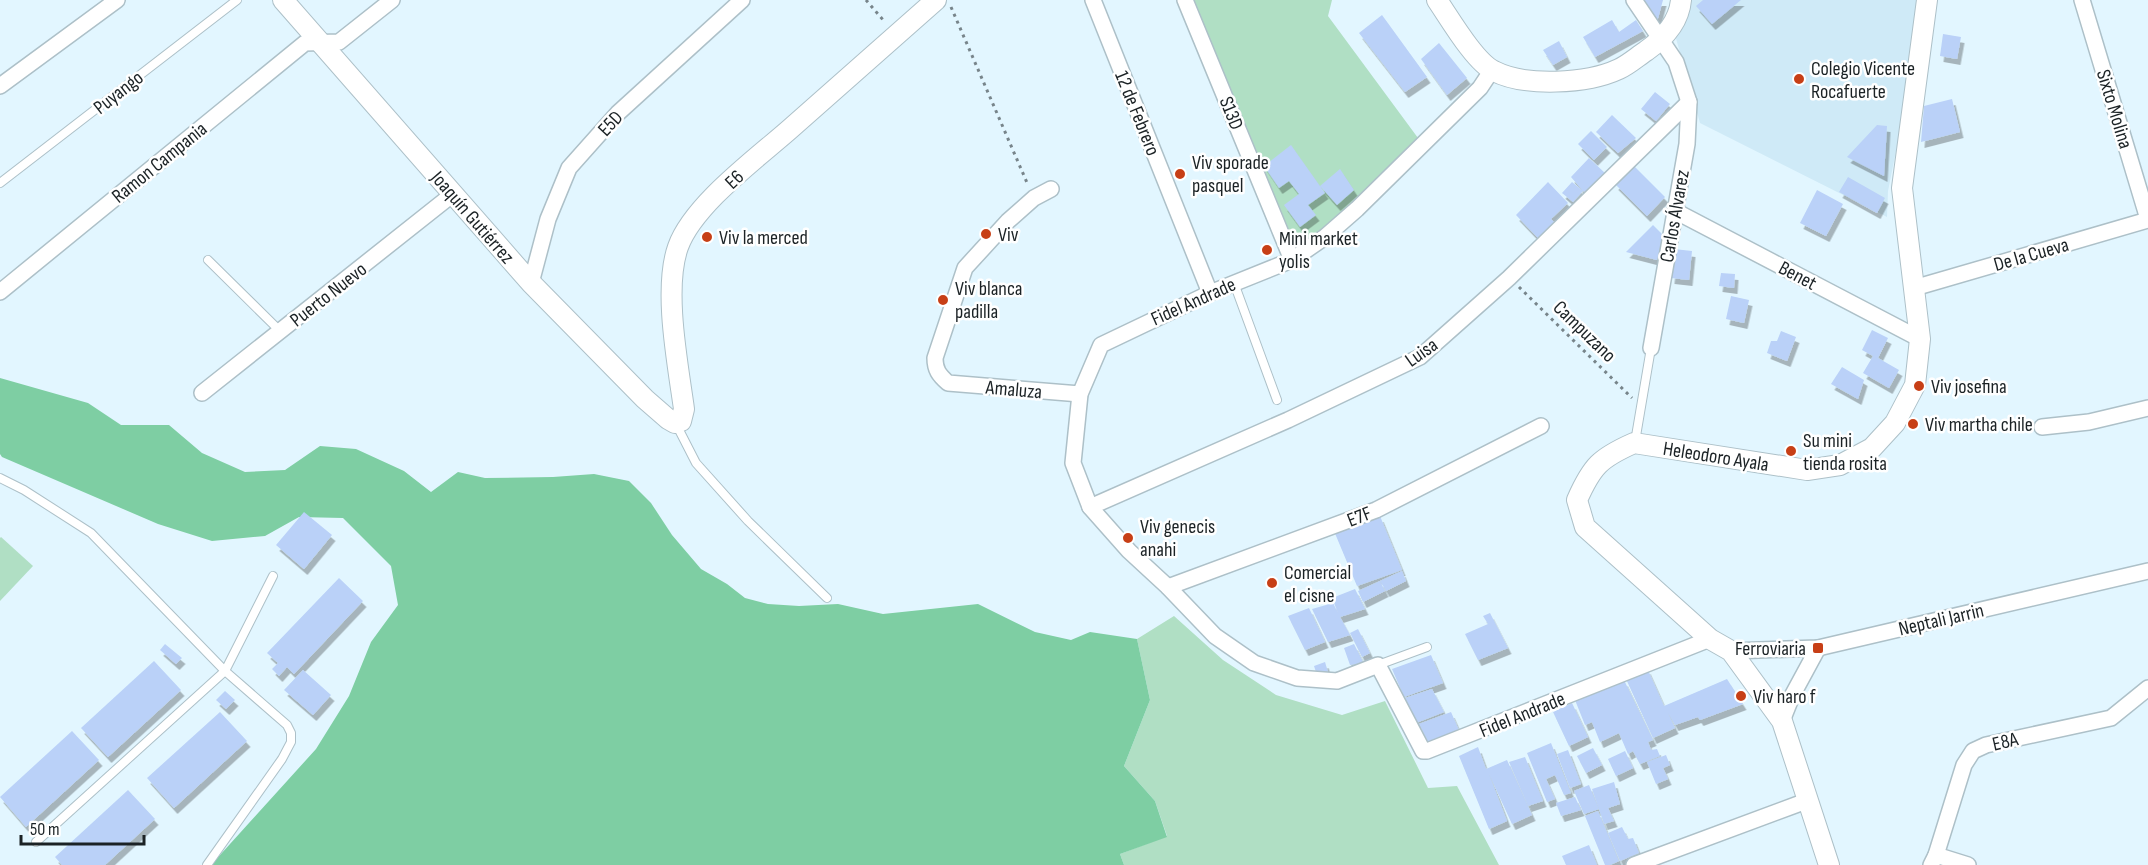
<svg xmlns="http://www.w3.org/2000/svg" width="2148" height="865" font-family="'Sofia Sans Condensed',sans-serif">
<defs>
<filter id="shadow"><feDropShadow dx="3.5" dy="6" stdDeviation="0" flood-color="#0004"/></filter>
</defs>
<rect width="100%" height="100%" fill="#e2f6ff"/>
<!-- built -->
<polygon fill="#cfeaf7" points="1686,0 1926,0 1888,191 1887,217 1700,123 1675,35"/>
<!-- green -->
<g fill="#b0dfc4">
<polygon points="1190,0 1332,0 1328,16 1418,138 1319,236 1292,246"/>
<polygon points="1,537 33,566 0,601 0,538"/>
<polygon points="1174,616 1223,660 1276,695 1342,715 1385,701 1428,788 1457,786 1499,865 1124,865 1120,854 1167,836 1155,801 1124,766 1150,700 1137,639"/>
</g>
<!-- forest -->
<polygon fill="#7ecea3" points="0,378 88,403 121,425 169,425 202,453 245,472 285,470 320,446 356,449 404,471 431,492 458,472 485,478 553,477 594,474 629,481 651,503 672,535 701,569 727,584 745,598 768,604 799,606 838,604 883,614 978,604 1035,632 1071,640 1090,632 1137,639 1150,700 1124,766 1155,801 1167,837 1120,854 1124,865 211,865 316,749 349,696 371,642 398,605 391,566 343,518 299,517 265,536 212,541 158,524 2,457 0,454"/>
<!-- building -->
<g fill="#bad1f8" filter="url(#shadow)">
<polygon points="1640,0 1663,0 1657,22"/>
<polygon points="1703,0 1741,0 1712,24 1696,6"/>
<polygon points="1382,15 1427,77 1405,92 1359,33"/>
<polygon points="1612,20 1619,32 1636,20 1643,31 1595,57 1583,37"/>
<polygon points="1943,34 1961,37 1957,59 1940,56"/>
<polygon points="1559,41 1567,57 1553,65 1543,50"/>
<polygon points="1439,43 1467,78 1447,95 1421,59"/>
<polygon points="1655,92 1670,104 1656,121 1641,109"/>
<polygon points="1952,99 1960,132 1921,142 1924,106"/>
<polygon points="1612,115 1636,138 1618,153 1596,132"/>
<polygon points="1877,125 1887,126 1884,176 1847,157"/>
<polygon points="1591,131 1607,147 1594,160 1578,144"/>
<polygon points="1291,145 1320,186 1340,169 1354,190 1337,205 1320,186 1325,193 1308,205 1316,215 1300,227 1284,205 1299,194 1289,181 1279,188 1264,166"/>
<polygon points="1589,158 1606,174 1588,193 1583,191 1573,202 1562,193 1572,182 1583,191 1571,177"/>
<polygon points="1633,165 1665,197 1647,216 1615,184"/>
<polygon points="1848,177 1885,198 1877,213 1839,192"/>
<polygon points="1548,182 1568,203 1551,219 1555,223 1538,238 1516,215"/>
<polygon points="1817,190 1843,204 1826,236 1800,223"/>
<polygon points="1653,225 1663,235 1657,260 1626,252"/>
<polygon points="1674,249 1692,251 1689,280 1671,278"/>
<polygon points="1721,273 1735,274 1734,288 1719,286"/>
<polygon points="1731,296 1749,300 1744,323 1726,319"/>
<polygon points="1872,330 1888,338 1878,358 1899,370 1889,388 1863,373 1873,356 1862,350"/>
<polygon points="1781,331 1796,337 1787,361 1767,353 1771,341 1777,341"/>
<polygon points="1842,367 1864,380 1858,399 1831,384"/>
<polygon points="304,512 332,535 304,569 276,545"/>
<polygon points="1380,516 1402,570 1357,586 1334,531"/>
<polygon points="1402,571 1406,581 1386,591 1380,581"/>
<polygon points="339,578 363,601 294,674 287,667 279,676 272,669 278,663 267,653"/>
<polygon points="1380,581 1385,591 1363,602 1358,591"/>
<polygon points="1355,589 1365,609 1340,617 1350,635 1328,642 1312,609 1333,603 1338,613 1332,598"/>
<polygon points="1309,608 1325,642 1305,650 1288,616"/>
<polygon points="1490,613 1508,648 1478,660 1465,634 1488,624 1483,616"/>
<polygon points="1358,629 1370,653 1362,657 1350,633"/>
<polygon points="165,644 182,658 176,664 160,650"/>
<polygon points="1354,644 1364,664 1358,667 1356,664 1350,665 1344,648"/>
<polygon points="1431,655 1443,683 1404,697 1392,669"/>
<polygon points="154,661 181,690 108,757 81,728"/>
<polygon points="1325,662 1328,672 1317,675 1314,666"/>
<polygon points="1647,668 1664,706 1727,679 1743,704 1700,720 1698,717 1675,725 1668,713 1675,728 1653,738 1626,679"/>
<polygon points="303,670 331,695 313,715 284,690"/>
<polygon points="1624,680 1653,740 1648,742 1651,750 1657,749 1660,756 1640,764 1633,751 1628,754 1619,733 1600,742 1592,722 1585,725 1575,700"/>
<polygon points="1432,689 1444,712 1416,723 1405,698"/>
<polygon points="225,691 235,700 226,709 216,700"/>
<polygon points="1572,703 1588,737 1569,746 1553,712"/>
<polygon points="220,712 247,741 174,808 147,778"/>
<polygon points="1451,712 1461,735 1430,746 1419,724"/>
<polygon points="72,731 99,760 26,827 0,797"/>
<polygon points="1551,743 1571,793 1564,795 1555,775 1546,779 1555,799 1547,802 1527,753"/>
<polygon points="1478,747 1486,769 1507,760 1532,815 1512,824 1489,774 1507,821 1489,829 1459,756"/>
<polygon points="1593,748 1602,765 1586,773 1577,756"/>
<polygon points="1568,750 1581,784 1570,788 1557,754"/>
<polygon points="1625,751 1633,768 1616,776 1608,759"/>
<polygon points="1666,755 1670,765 1663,768 1668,779 1656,784 1647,762"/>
<polygon points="1525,757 1543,801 1528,806 1509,762"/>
<polygon points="1614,782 1620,804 1608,808 1614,821 1604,824 1592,789"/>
<polygon points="1589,785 1599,809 1584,814 1574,791"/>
<polygon points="128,790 155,819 105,865 62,865 55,857"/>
<polygon points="1575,797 1581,810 1561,816 1556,803"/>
<polygon points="1598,811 1619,861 1610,865 1605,865 1585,816"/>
<polygon points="1622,827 1628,839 1633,838 1639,853 1620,861 1608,833"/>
<polygon points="1589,845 1597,865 1566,865 1562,856"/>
</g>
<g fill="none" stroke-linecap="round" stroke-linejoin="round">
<!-- service casing -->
<g stroke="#adc0c8" stroke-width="10">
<g id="service">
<polyline points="0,183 237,0"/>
<polyline points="208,260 280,331"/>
<polyline points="1234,283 1277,400"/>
<polyline points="676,424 696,463 748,521 827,598"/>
<polyline points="1635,442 1651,348"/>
<polyline points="0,478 24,490 91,533 225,671 287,725 291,733 291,742 282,759 207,865"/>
<polyline points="1378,665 1427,647"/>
<polyline points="36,842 225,671 273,576"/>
</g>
</g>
<!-- minor casing -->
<g stroke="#adc0c8" stroke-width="18">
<g id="minor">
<polyline points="1093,0 1210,293"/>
<polyline points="1185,0 1292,260"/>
<polyline points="1634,0 1676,62 1689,102 1687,144 1651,348"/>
<polyline points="2082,0 2148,219"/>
<polyline points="1492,70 1480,88 1357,209 1325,237 1292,260 1210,293 1101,345 1080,394 1073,463 1090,507 1129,551 1168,587 1215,636 1254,663 1297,678 1337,681 1378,665 1423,751 1427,751 1710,639"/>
<polyline points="0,86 117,0"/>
<path d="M 1051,189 L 1034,198 L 1008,221 L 965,268 L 935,358 C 935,370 939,375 948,383 L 1080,394"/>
<polyline points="1675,211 1920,339"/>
<polyline points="531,283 548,219 569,168 618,113 742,0"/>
<polyline points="1914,288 2148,220"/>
<polyline points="0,292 305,43 339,42 392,0"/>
<polyline points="202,393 453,194"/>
<polyline points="2042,427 2089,422 2148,408"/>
<polyline points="1090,507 1288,420 1420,357 1509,278 1689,102"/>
<polyline points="1168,587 1376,510 1541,426"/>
<polyline points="1731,651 1818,648 2148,571"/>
<polyline points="1782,721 1792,696 1818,648"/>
<polyline points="1936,855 1968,865"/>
<polyline points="1634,865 1809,800"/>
<polyline points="1931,865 1936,855 1964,765 1973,751 1986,745 2111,718 2148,688"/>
</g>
</g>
<!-- tertiary casing -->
<g stroke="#adc0c8" stroke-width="22">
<g id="tertiary">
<path d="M 283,0 L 531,283 L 645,399 L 668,419 L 675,423 L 681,421 L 684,409 C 678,365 663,289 678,247 C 693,205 756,159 790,129 C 839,86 887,43 936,0"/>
<path d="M 1437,0 C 1450,19 1475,62 1494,71 C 1525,87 1587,84 1619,69 C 1628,65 1637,57 1646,51 C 1663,39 1679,22 1681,0"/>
<path d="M 1829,865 L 1782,721 L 1731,651 L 1710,639 L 1585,527 L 1577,500 C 1592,466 1600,458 1634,443 L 1807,470 L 1840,465 L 1872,448 L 1895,423 L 1915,385 L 1920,339 L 1902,188 L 1927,0"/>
</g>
</g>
<!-- path -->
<g stroke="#77848a" stroke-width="3" stroke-dasharray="3 4.5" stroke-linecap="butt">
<polyline points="866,0 884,21"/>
<polyline points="951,7 1028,185"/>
<polyline points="1519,287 1632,398"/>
</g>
<!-- service -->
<use href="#service" stroke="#fff" stroke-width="8"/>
<!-- minor -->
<use href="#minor" stroke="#fff" stroke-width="15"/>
<!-- tertiary -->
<use href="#tertiary" stroke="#fff" stroke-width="20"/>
</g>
<!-- markers -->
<g fill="#c73f16" stroke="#fff" stroke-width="2">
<circle cx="1799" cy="79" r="6"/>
<circle cx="1180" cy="174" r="6"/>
<circle cx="986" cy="234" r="6"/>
<circle cx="707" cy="237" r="6"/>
<circle cx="1267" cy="250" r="6"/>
<circle cx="943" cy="300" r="6"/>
<circle cx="1919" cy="386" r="6"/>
<circle cx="1913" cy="424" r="6"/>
<circle cx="1791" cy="451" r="6"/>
<circle cx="1128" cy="538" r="6"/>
<circle cx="1272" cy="583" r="6"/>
<rect x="1812" y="642" width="12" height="12" rx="3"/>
<circle cx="1741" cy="696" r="6"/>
</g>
<g text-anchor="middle" stroke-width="5" stroke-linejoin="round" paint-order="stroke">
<!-- poi labels -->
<g font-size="20" fill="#1b2225" stroke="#fff" text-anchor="start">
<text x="1811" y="75">Colegio Vicente<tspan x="1811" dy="23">Rocafuerte</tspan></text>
<text x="1192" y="169">Viv sporade<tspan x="1192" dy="23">pasquel</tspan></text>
<text x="998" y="241">Viv</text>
<text x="719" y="244">Viv la merced</text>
<text x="1279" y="245">Mini market<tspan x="1279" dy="23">yolis</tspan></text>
<text x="955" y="295">Viv blanca<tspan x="955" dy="23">padilla</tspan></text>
<text x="1931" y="393">Viv josefina</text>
<text x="1925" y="431">Viv martha chile</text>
<text x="1803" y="447">Su mini<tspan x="1803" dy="23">tienda rosita</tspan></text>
<text x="1140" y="533">Viv genecis<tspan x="1140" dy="23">anahi</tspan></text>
<text x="1284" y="579">Comercial<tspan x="1284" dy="23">el cisne</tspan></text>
<text x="1806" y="655" text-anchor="end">Ferroviaria</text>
<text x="1753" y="703">Viv haro f</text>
</g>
<!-- street labels -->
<g font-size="20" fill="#1b2225" stroke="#fff">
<text transform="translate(118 92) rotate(-38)" y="7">Puyango</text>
<text transform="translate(2115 109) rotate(73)" y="7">Sixto Molina</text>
<text transform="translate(1138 113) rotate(68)" y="7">12 de Febrero</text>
<text transform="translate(1232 113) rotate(68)" y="7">S13D</text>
<text transform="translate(610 123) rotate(-47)" y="7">E5D</text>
<text transform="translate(159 162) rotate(-39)" y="7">Ramon Campania</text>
<text transform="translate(734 179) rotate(-43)" y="7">E6</text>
<text transform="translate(1674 216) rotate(-80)" y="7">Carlos Álvarez</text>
<text transform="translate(473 217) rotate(49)" y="7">Joaquín Gutiérrez</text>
<text transform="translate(2031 254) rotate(-16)" y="7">De la Cueva</text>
<text transform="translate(1798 275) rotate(28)" y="7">Benet</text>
<text transform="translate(328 294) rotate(-38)" y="7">Puerto Nuevo</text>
<text transform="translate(1193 301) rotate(-24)" y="7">Fidel Andrade</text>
<text transform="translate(1585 331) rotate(44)" y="7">Campuzano</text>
<text transform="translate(1421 352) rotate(-35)" y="7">Luisa</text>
<text transform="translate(1014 389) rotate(5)" y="7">Amaluza</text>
<text transform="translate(1716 456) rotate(9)" y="7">Heleodoro Ayala</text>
<text transform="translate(1359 516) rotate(-21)" y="7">E7F</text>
<text transform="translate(1941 619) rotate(-13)" y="7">Neptali Jarrin</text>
<text transform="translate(1522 714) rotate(-22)" y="7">Fidel Andrade</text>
<text transform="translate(2005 741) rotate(-13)" y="7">E8A</text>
</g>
</g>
<!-- scale -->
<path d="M21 835v9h123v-9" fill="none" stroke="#1b2225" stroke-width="3"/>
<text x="30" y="835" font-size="18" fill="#1b2225" stroke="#ffffff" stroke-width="4.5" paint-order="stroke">50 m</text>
</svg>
